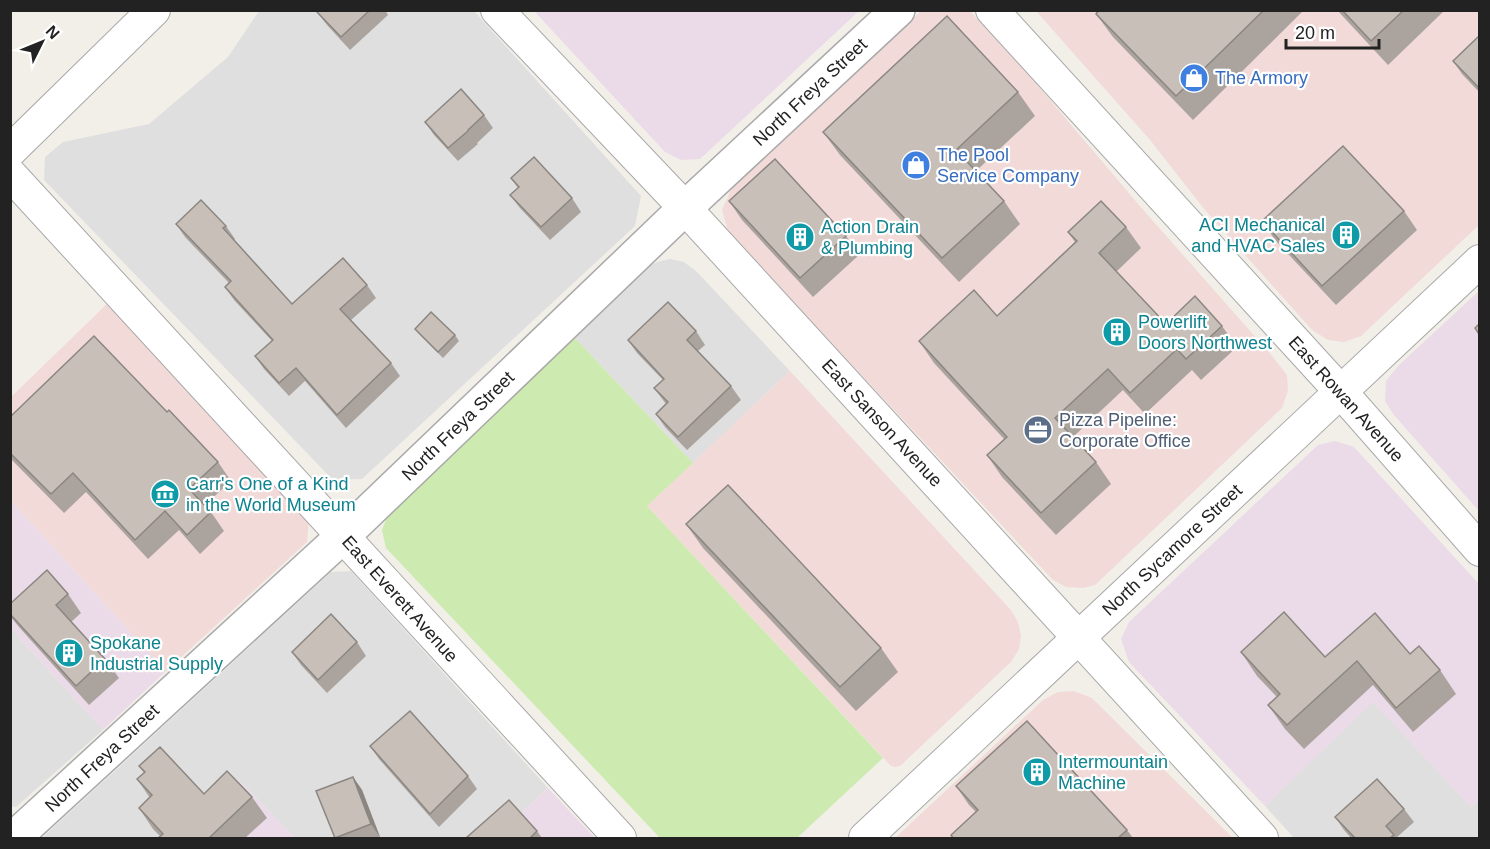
<svg xmlns="http://www.w3.org/2000/svg" width="1490" height="849" font-family="Helvetica,sans-serif">
<rect width="100%" height="100%" fill="#f2efe9"/>
<!-- residential -->
<g fill="#e0dfdf">
<polygon points="473,10 641,196 635,226 362,479 333,480 44,180 45,157 63,142 149,124 228,57 259,11"/>
<polygon points="670,259 684,262 697,272 790,371 693,463 573,336 644,268 657,262"/>
<polygon points="351,571 548,788 494,838 295,838 238,779 177,838 44,838 44,836 331,572"/>
<polygon points="11,629 103,730 16,807 10,806"/>
<polygon points="1373,701 1471,807 1479,799 1479,838 1294,838 1265,806"/>
</g>
<!-- commercial -->
<g fill="#f2dad9">
<polygon points="921,11 970,11 1028,74 1139,205 1273,357 1287,375 1288,391 1282,408 1095,585 1083,588 1066,587 1053,580 736,241 727,228 722,210 734,183"/>
<polygon points="1036,11 1479,11 1479,225 1361,336 1344,342 1328,340 1312,330 1205,210 1150,140"/>
<polygon points="112,299 309,518 307,542 166,671 11,501 11,397"/>
<polygon points="790,371 1011,610 1018,622 1021,636 1019,649 1011,662 900,766 895,767 891,766 647,506"/>
<polygon points="1074,691 1092,698 1233,838 895,838 1043,700 1058,692"/>
</g>
<!-- industrial -->
<g fill="#ebdbe8">
<polygon points="534,11 859,11 700,159 681,160 665,152"/>
<polygon points="1479,291 1479,511 1394,415 1385,401 1386,381 1399,365"/>
<polygon points="1335,441 1354,447 1479,584 1479,799 1471,807 1373,702 1265,806 1129,662 1121,639 1129,622 1318,445"/>
<polygon points="11,501 166,671 103,730 11,629"/>
<polygon points="238,779 295,838 177,838"/>
<polygon points="548,788 595,838 494,838"/>
</g>
<!-- grass -->
<polygon fill="#cdebb0" points="573,336 693,463 647,506 883,758 797,838 660,838 386,548 382,530 389,512"/>
<g fill="none" stroke-linecap="round" stroke-linejoin="round">
<!-- minor casing -->
<g stroke="#a9a9a9" stroke-width="34">
<g id="minor">
<polyline points="497,10 685,208 1262,838"/>
<polyline points="992,10 1341,392 1480,550"/>
<polyline points="10,151 154,10"/>
<polyline points="10,174 620,838"/>
<polyline points="865,838 1480,261"/>
</g>
</g>
<!-- tertiary casing -->
<g stroke="#a9a9a9" stroke-width="36">
<polyline id="tertiary" points="14,838 343,536 685,208 898,10"/>
</g>
<!-- minor -->
<use href="#minor" stroke="#fff" stroke-width="32"/>
<!-- tertiary -->
<use href="#tertiary" stroke="#fff" stroke-width="33"/>
</g>
<!-- wall -->
<g fill="#aba49e">
<polygon points="319,10 385,10 388,15 350,50 327,25 317,12"/>
<polygon points="1099,10 1304,10 1193,120 1113,37 1096,14"/>
<polygon points="1337,10 1445,10 1388,65"/>
<polygon points="1479,36 1479,92 1462,74 1453,61"/>
<polygon points="1018,92 1035,116 976,171 1004,201 1020,224 959,282 840,155 823,132"/>
<polygon points="484,115 493,128 477,143 478,144 458,161 434,135 425,122"/>
<polygon points="511,178 572,198 581,212 550,240 520,208 510,195 518,188"/>
<polygon points="729,201 846,236 859,255 813,297 742,220"/>
<polygon points="1404,211 1417,230 1336,305 1275,240 1262,221"/>
<polygon points="176,224 226,226 235,239 234,240 292,304 367,285 376,298 351,320 391,363 400,376 346,428 305,381 289,396 264,369 255,356 272,341 234,300 225,287 229,283 185,237"/>
<polygon points="1126,227 1141,248 1116,272 1166,324 1222,326 1237,347 1201,380 1192,370 1145,414 1123,390 1073,437 1096,462 1111,484 1056,535 1002,477 987,455 1004,439 934,363 919,341 997,316 1075,242 1068,232"/>
<polygon points="415,329 455,335 459,341 443,358 420,335"/>
<polygon points="696,331 705,345 698,351 731,386 741,400 687,450 665,427 656,414 666,404 654,388 663,380 637,353 628,340"/>
<polygon points="167,412 218,462 231,481 205,505 211,512 224,531 200,554 179,530 148,559 86,492 64,513 10,458 10,417"/>
<polygon points="686,524 881,648 898,672 856,711 703,548"/>
<polygon points="68,594 81,613 71,622 105,659 119,678 89,705 19,627 10,616 10,604"/>
<polygon points="357,642 366,656 327,693 301,665 292,652"/>
<polygon points="1241,652 1325,657 1410,654 1440,670 1456,694 1413,732 1373,685 1304,749 1285,729 1268,705 1277,697 1257,676"/>
<polygon points="370,746 468,776 477,789 439,827 379,759"/>
<polygon points="139,766 204,794 252,797 267,818 245,838 158,838 160,836 153,829 139,808 150,798 137,779 144,773"/>
<polygon points="353,777 362,790 380,837 376,838 335,838 316,791"/>
<polygon points="956,786 1127,830 1133,838 953,838 951,835 976,812 969,805"/>
<polygon points="1404,809 1414,822 1396,838 1351,838 1344,830 1335,817"/>
<polygon points="537,831 542,838 466,838"/>
</g>
<!-- shaded-wall -->
<polygon fill="#8b8681" points="353,777 362,790 380,837 371,824"/>
<!-- building -->
<g fill="#c7bfb8" stroke="#8b8681" stroke-width="1.5">
<polygon points="319,10 370,10 341,37 317,12"/>
<polygon points="1099,10 1264,10 1176,96 1096,14"/>
<polygon points="1342,10 1404,10 1371,41"/>
<polygon points="947,16 1018,92 956,150 1004,201 942,258 823,132"/>
<polygon points="1479,36 1479,88 1453,61"/>
<polygon points="461,89 484,115 468,130 468,131 448,148 425,122"/>
<polygon points="1343,146 1404,211 1322,286 1262,221"/>
<polygon points="534,157 572,198 541,227 510,195 519,187 511,178"/>
<polygon points="775,159 846,236 800,278 729,201"/>
<polygon points="201,200 226,226 223,228 292,304 343,258 367,285 340,309 391,363 337,415 296,368 279,383 255,356 273,340 225,287 231,281 176,224"/>
<polygon points="1101,201 1126,227 1099,253 1166,324 1195,296 1222,326 1186,359 1177,349 1130,393 1108,369 1055,418 1096,462 1041,513 987,455 1007,437 919,341 974,290 997,316 1077,241 1068,232"/>
<polygon points="668,302 696,331 687,340 731,386 678,437 656,414 668,402 654,388 664,379 628,340"/>
<polygon points="431,312 455,335 438,352 415,329"/>
<polygon points="1479,324 1479,334 1475,328"/>
<polygon points="94,336 167,412 169,410 218,462 189,489 211,512 187,535 165,511 135,540 73,473 51,494 10,453 10,417"/>
<polygon points="728,485 881,648 840,687 686,524"/>
<polygon points="47,570 68,594 56,605 105,659 76,686 10,614 10,604"/>
<polygon points="1284,612 1325,657 1375,613 1410,654 1419,646 1440,670 1396,708 1357,661 1287,725 1268,705 1280,694 1241,652"/>
<polygon points="331,614 357,642 318,680 292,652"/>
<polygon points="410,711 468,776 430,814 370,746"/>
<polygon points="1027,721 1127,830 1118,838 953,838 951,835 978,810 956,786"/>
<polygon points="160,747 204,794 227,771 252,797 209,838 158,838 163,834 139,808 152,795 137,779 145,772 139,766"/>
<polygon points="353,777 371,824 335,838 316,791"/>
<polygon points="1377,779 1404,809 1386,826 1394,835 1390,838 1355,838 1335,817"/>
<polygon points="509,800 537,831 530,838 466,838"/>
</g>
<!-- icons -->
<defs>
<g id="shop-disc" transform="scale(1.5)"><circle r="9.5" fill="#3f7fe0" stroke="#fff"/><path d="M-5-2.5h2.3a2.7 3.5 0 0 1 5.4 0H5L5.5 6h-11ZM-1.5-2.5h3a1.5 2.3 0 0 0-3 0Z" fill="#fff"/></g>
<g id="building-disc" transform="scale(1.5)"><circle r="9.5" fill="#0f9aa8" stroke="#fff"/><path d="M-4-6H4V6H1V3H-1V6H-4ZM-2.5-4.3h1.7v1.8h-1.7ZM.8-4.3h1.7v1.8H.8ZM-2.5-1h1.7V.8h-1.7ZM.8-1h1.7V.8H.8Z" fill="#fff"/></g>
<g id="office-disc" transform="scale(1.5)"><circle r="9.5" fill="#5c6f8a" stroke="#fff"/><path d="M-6-3h4V-5.5h4V-3h4V5H-6ZM-1-4.5V-3h2v-1.5ZM-6 0V1H6V0Z" fill="#fff"/></g>
<g id="museum-disc" transform="scale(1.5)"><circle r="9.5" fill="#0f9aa8" stroke="#fff"/><path d="M0-6L6-3V-2H-6V-3ZM-5-1h2V3h-2ZM-1-1h2V3h-2ZM3-1h2V3H3ZM-6 4H6V6H-6Z" fill="#fff"/></g>
</defs>
<g fill-rule="evenodd">
<use href="#shop-disc" x="1194" y="78"/>
<use href="#shop-disc" x="916" y="165"/>
<use href="#building-disc" x="1346" y="235"/>
<use href="#building-disc" x="800" y="237"/>
<use href="#building-disc" x="1117" y="332"/>
<use href="#office-disc" x="1038" y="430"/>
<use href="#museum-disc" x="165" y="494"/>
<use href="#building-disc" x="69" y="653"/>
<use href="#building-disc" x="1037" y="772"/>
</g>
<g text-anchor="middle" stroke-width="4.5" stroke-linejoin="round" paint-order="stroke">
<!-- shop labels -->
<g font-size="18" fill="#366cbe" stroke="#fff" text-anchor="start">
<text x="1215" y="84">The Armory</text>
<text x="937" y="161">The Pool<tspan x="937" dy="21">Service Company</tspan></text>
</g>
<!-- street labels -->
<g font-size="18" fill="#222" stroke="#fff">
<text transform="translate(810 92) rotate(-43)" y="6">North Freya Street</text>
<text transform="translate(1346 399) rotate(48)" y="6">East Rowan Avenue</text>
<text transform="translate(882 423) rotate(47)" y="6">East Sanson Avenue</text>
<text transform="translate(458 426) rotate(-44)" y="6">North Freya Street</text>
<text transform="translate(1172 550) rotate(-43)" y="6">North Sycamore Street</text>
<text transform="translate(400 599) rotate(48)" y="6">East Everett Avenue</text>
<text transform="translate(102 758) rotate(-43)" y="6">North Freya Street</text>
</g>
<!-- culture labels -->
<g font-size="18" fill="#0d838f" stroke="#fff" text-anchor="start">
<text x="1325" y="231" text-anchor="end">ACI Mechanical<tspan x="1325" dy="21">and HVAC Sales</tspan></text>
<text x="821" y="233">Action Drain<tspan x="821" dy="21">&amp; Plumbing</tspan></text>
<text x="1138" y="328">Powerlift<tspan x="1138" dy="21">Doors Northwest</tspan></text>
<text x="186" y="490">Carr's One of a Kind<tspan x="186" dy="21">in the World Museum</tspan></text>
<text x="90" y="649">Spokane<tspan x="90" dy="21">Industrial Supply</tspan></text>
<text x="1058" y="768">Intermountain<tspan x="1058" dy="21">Machine</tspan></text>
</g>
<!-- service labels -->
<g font-size="18" fill="#4e5e75" stroke="#fff" text-anchor="start">
<text x="1059" y="426">Pizza Pipeline:<tspan x="1059" dy="21">Corporate Office</tspan></text>
</g>
</g>
<!-- border -->
<rect width="1490" height="849" fill="none" stroke="#222222" stroke-width="24"/>
<!-- north arrow -->
<g transform="translate(42 42) rotate(47)" stroke="#ffffff" stroke-width="4.5" paint-order="stroke">
<path d="M0-4.5L10 22L0 15L-10 22Z" fill="#222222"/>
<text y="-9" font-size="16" font-weight="bold" text-anchor="middle" fill="#222222">N</text>
</g>
<!-- scale -->
<path d="M1286 39v9h93v-9" fill="none" stroke="#222222" stroke-width="3"/>
<text x="1295" y="39" font-size="18" fill="#222222" stroke="#ffffff" stroke-width="4.5" paint-order="stroke">20 m</text>
</svg>
